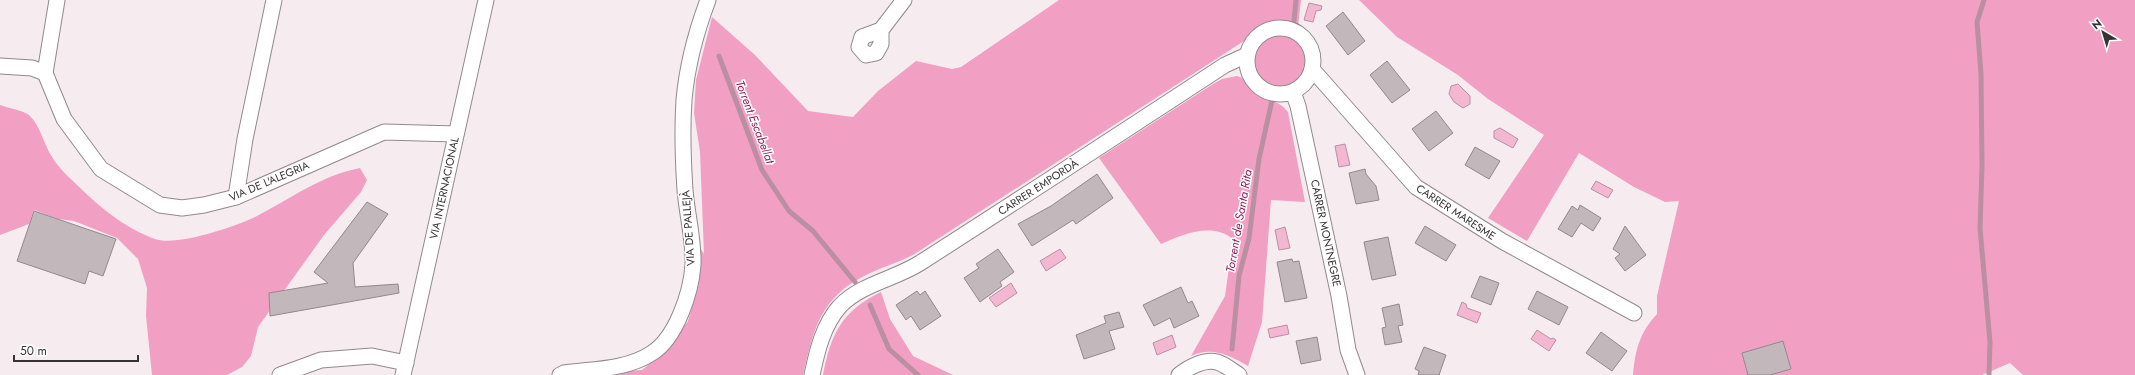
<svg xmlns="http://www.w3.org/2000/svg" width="2135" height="375" font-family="Jost,sans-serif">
<rect width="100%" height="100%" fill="#f6ecf0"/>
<!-- green -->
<g fill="#f29fc4">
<path d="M 1059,0 L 1301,0 L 1298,27 C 1280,11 1257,30 1244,41 L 913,255 C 899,262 883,267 868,274 C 820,297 814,328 803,375 L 573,375 L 642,370 L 667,350 L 688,321 L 699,283 L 694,287 L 695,240 L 704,254 L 700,152 L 694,113 L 696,80 L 712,17 L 755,55 L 808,111 L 853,117 L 878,91 L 916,61 L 952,69 L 961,67 Z"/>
<path d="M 1359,0 L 2135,0 L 2135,375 L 2023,375 L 2010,363 L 1982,375 L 1633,375 C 1635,350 1640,332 1657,314 L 1657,296 L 1679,201 L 1665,202 L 1634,187 L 1579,153 L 1527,241 L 1488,218 L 1544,135 L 1488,99 L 1458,75 L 1397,37 Z"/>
<circle cx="1280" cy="61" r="26"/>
<path d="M 1237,76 C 1247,79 1251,87 1259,93 C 1269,101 1280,101 1288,112 L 1305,202 L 1271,200 L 1262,322 L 1248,366 C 1229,355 1212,346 1191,356 L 1225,296 L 1233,239 C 1212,222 1183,234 1161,244 L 1099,158 L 1213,84 L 1222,79 Z"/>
<path d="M 0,105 C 8,108 22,110 29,115 C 39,124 43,140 49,152 C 55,163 65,174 74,182 C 97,205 124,228 155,239 C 176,247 237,226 257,216 C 292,198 320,176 360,168 L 367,180 L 361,192 L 324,235 L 258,327 L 251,356 L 242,367 L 227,375 L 152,375 L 146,316 L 147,288 L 138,259 L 117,238 L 74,221 L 58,219 L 34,210 L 29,224 L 0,235 Z"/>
<path d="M 881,292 L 890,319 L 913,356 L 953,375 L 823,375 C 831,333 842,311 881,292 Z"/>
</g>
<!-- water -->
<g fill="#f4b7d1" stroke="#bb8fa2">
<polygon points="1309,3 1322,6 1321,10 1316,11 1313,22 1304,20"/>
<polygon points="1458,84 1470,96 1470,104 1463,108 1454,102 1449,94 1451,86"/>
<polygon points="1500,128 1518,139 1513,148 1494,138 1494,131"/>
<polygon points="1345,144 1350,165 1339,167 1335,146"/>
<polygon points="1596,181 1613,190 1608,198 1591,189"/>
<polygon points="1285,227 1290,248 1279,250 1275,230"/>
<polygon points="1060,249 1066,258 1046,271 1040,261"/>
<polygon points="1011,283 1017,293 996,307 989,298"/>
<polygon points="1462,302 1466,304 1467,308 1481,313 1477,323 1457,315"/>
<polygon points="1287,325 1289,334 1270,338 1268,329"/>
<polygon points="1537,330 1551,339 1553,338 1556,340 1549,351 1531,339"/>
<polygon points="1172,335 1176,347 1157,355 1153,343"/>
</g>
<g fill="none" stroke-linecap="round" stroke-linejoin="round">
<!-- stream -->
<g stroke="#bb8fa2" stroke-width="5">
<polyline points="1984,0 1977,22 1981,74 1982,166 1980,228 1990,342 1989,375"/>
<polyline points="1294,21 1296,0"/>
<polyline points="719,56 762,170 789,211 813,231 855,282"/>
<polyline points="870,305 889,349 918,375"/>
<polyline points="1232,349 1239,276 1249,238 1259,159 1273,96"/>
</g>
</g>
<!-- building -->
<g fill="#c2b8bc" stroke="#92898c">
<polygon points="1343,12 1365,41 1348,55 1326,26"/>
<polygon points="1387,61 1410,90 1392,103 1370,75"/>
<polygon points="1436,111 1453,133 1429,151 1412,129"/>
<polygon points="1475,147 1500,161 1489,179 1465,165"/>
<polygon points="1365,169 1366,174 1376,186 1379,200 1356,204 1349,173"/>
<polygon points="1097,174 1113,198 1076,224 1073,220 1032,246 1018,224 1051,206"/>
<polygon points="367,202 388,214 353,263 355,287 398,284 399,293 270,316 269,293 328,283 314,272"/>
<polygon points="1580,205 1601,218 1593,231 1581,223 1572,237 1558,229 1572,206 1578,210"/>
<polygon points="34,211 116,239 103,276 89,271 85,284 17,261"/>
<polygon points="1425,226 1456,245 1446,261 1415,243"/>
<polygon points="1625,226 1646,255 1625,271 1615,258 1620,254 1613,249"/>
<polygon points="1388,237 1396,275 1372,280 1364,242"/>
<polygon points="998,249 1014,272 1000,282 1002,286 980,302 964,278 979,268 976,264"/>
<polygon points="1292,259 1293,262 1299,261 1307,298 1285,302 1277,262"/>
<polygon points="1480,276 1499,283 1491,305 1471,297"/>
<polygon points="1181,287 1188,303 1192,301 1199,316 1174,328 1170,318 1154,326 1143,305"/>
<polygon points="917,291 920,295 925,291 941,316 920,330 911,316 906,320 896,305"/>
<polygon points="1537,291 1568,307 1559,325 1528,309"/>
<polygon points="1399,304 1403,325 1398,326 1402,342 1385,345 1382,328 1386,327 1382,308"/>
<polygon points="1119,312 1124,327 1109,331 1115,349 1084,359 1076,335 1106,323 1104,316"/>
<polygon points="1601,332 1627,351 1612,371 1586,353"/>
<polygon points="1317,337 1321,360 1301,364 1296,341"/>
<polygon points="1783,341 1791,369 1770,375 1748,375 1742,353"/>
<polygon points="1424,347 1446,355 1439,375 1418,375 1419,371 1415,369"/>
</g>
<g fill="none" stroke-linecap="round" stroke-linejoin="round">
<!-- street casing -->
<g stroke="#92898c" stroke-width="17">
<g id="street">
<circle cx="1280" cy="61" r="33"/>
<polyline points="881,30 881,44 876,53 866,55 859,47 862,37 881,30 904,0"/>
<polyline points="0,66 32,68 45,73 64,119 101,169 160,205 182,208 204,205 236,197 384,132 456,134"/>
<polyline points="1312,69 1416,187 1502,241 1634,313"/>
<polyline points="45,73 57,0"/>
<polyline points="1293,92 1298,106 1339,296 1348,350 1357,375"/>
<polyline points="236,197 245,139 274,0"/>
<polyline points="280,375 321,360 372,356 406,363"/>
<polyline points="403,375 486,0"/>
<path d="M 560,375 L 564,373 C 593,369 626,370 652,353 C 676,338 691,293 693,265 C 694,240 687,215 685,190 C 683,160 682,130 684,100 C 687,66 696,32 708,0"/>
<path d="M 812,375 C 817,351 823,325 840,306 C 861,284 895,279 920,263 C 1022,198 1124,131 1225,65 L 1247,55"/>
<path d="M 1179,375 C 1189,367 1204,359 1217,362 C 1224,364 1233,371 1239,375"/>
</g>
</g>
<!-- street -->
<use href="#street" stroke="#fff" stroke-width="15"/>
</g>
<g text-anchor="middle" stroke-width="3" stroke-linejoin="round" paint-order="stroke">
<!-- street labels -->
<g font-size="11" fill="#373335" stroke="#fff">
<text transform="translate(269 181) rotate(-23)" y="4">VIA DE L'ALEGRIA</text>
<text transform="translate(1038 187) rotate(-33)" y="4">CARRER EMPORDÀ</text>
<text transform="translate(444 188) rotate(-78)" y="4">VIA INTERNACIONAL</text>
<text transform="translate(1456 212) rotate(33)" y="4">CARRER MARESME</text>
<text transform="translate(688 228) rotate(-94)" y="4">VIA DE PALLEJÀ</text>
<text transform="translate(1326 233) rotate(78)" y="4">CARRER MONTNEGRE</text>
</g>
<!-- water labels -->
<g font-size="12" font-style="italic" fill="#8e1d5c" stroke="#fff">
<text transform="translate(755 122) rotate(69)" y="4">Torrent Escabellat</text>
<text transform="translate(1239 221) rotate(-80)" y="4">Torrent de Santa Rita</text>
</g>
</g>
<!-- north arrow -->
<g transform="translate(2103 32) rotate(322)" stroke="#ffffff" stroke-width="3" paint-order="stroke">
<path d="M0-3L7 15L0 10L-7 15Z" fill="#373335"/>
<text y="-6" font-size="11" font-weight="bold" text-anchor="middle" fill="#373335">N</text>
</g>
<!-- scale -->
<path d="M14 355v6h124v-6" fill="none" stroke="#373335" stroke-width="2"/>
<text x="20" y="355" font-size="12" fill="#373335" stroke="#ffffff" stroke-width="3" paint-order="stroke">50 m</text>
</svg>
